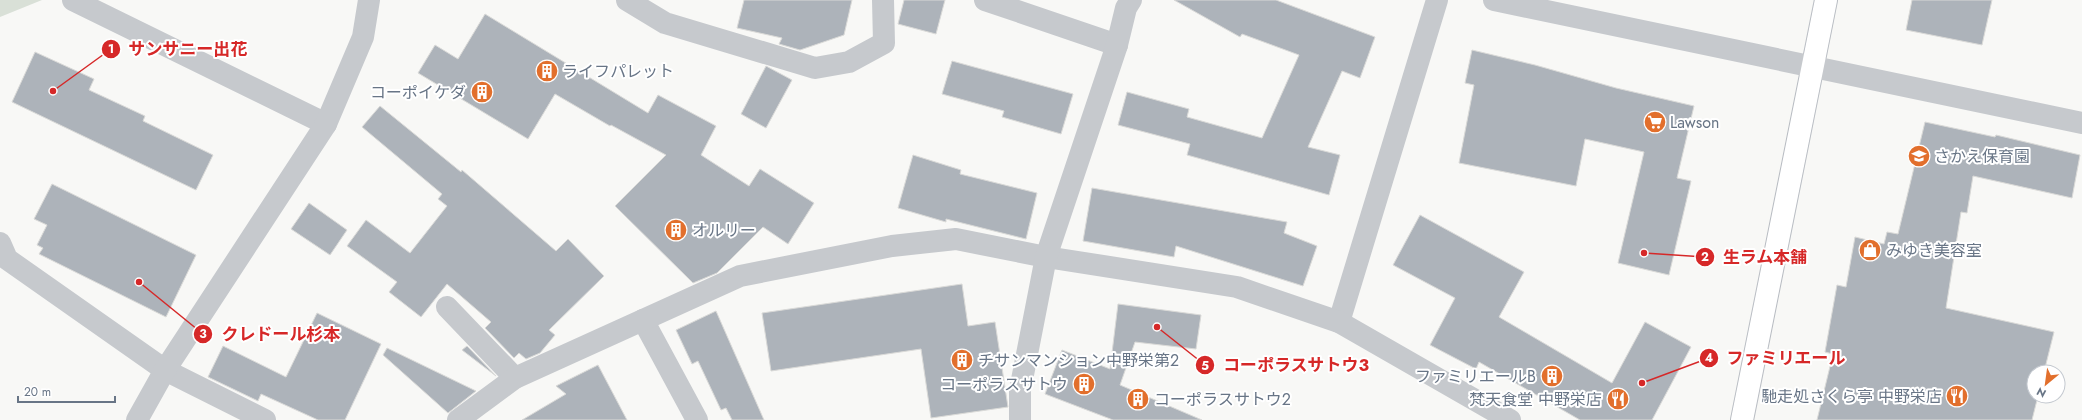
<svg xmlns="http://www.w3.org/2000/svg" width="2082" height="420" font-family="Jost,'Noto Sans JP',sans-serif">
<rect width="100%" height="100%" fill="#f8f8f6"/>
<!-- green -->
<polygon fill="#d9e0d7" points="0,0 42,0 0,17"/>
<!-- building -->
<g fill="#adb3ba" stroke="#dadad8">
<polygon points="744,0 852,0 844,35 800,50 779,44 782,38 737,28"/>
<polygon points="904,0 945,0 936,34 898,24"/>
<polygon points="1174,0 1276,0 1375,37 1360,78 1342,71 1308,147 1340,155 1329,195 1187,155 1190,144 1118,125 1127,92 1189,109 1187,117 1262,138 1299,55 1242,34 1240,37"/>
<polygon points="1912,0 1992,0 1982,45 1906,30"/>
<polygon points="485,14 648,113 658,95 716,126 701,155 749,186 760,169 814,203 788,244 763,227 717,273 693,283 615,206 666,155 611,125 610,126 555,94 528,139 418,73 435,45 458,59"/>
<polygon points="1472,50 1535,65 1616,88 1694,106 1677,178 1691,181 1669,275 1618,263 1644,152 1585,139 1576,186 1459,163 1474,85 1465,83"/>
<polygon points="35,52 94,79 89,90 145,116 143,121 213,155 196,190 12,102"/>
<polygon points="952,61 1073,94 1061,134 1002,117 1004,111 942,94"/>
<polygon points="766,66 792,80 766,128 741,114"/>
<polygon points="380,106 461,172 462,170 556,251 568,239 604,276 549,330 555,335 540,353 526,359 519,353 514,358 485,328 491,322 447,284 421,317 389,292 397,282 347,246 366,220 410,253 447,206 438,199 442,194 362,127"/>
<polygon points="1925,122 1995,137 1996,135 2080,155 2072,198 1973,176 1967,213 1961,212 1946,308 2054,332 2044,372 2034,372 2034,396 2038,396 2032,420 1817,420 1833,354 1825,352 1837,285 1846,287 1855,237 1884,244 1887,232 1898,234"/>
<polygon points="913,155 961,170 960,174 1037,193 1026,239 946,219 946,222 898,208"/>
<polygon points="52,184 196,255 166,317 39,254 43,248 37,245 47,225 34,219"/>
<polygon points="1092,188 1287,222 1284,233 1317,246 1303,286 1176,246 1174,257 1083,241"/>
<polygon points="309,203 347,230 330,255 291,229"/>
<polygon points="1420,215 1524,272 1499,317 1612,383 1645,322 1691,347 1652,420 1580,420 1479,362 1476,369 1430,345 1455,298 1393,265"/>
<polygon points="962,284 968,326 995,322 1008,407 931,418 921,349 771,371 762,313"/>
<polygon points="1118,304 1201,315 1196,349 1135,342 1120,385 1202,420 1113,420 1045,394 1062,350 1110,369"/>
<polygon points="716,311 764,420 732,420 726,408 721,410 698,361 692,364 676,330"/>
<polygon points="317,313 381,344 345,420 318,420 261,394 258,401 208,377 223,346 286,377"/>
<polygon points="467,346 496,376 462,350"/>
<polygon points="387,348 476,391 448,413 383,355"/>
<polygon points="598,365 627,420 522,420 566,394 556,386"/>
</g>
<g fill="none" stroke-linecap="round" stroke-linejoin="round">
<!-- secondary casing -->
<g stroke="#b8bcc2" stroke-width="24">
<polyline id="secondary" points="1742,420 1826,0"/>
</g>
<!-- street -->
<g stroke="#c6c9cd" stroke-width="22">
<polyline points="73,0 326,124"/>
<polyline points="627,0 665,23 815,68 849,62 884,43 883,0"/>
<polyline points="985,0 1117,45"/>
<polyline points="1494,0 2082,123"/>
<polyline points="0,243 7,259 165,370 265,420"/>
<polyline points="447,307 515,378"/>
<polyline points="643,320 697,420"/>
<polyline points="1339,322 1437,0"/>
<polyline points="137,420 165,370 326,124 363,37 369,0"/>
<polyline points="458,420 515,378 740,276 892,246 956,239 1046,257 1237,287 1339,322 1510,420"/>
<polyline points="1020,420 1020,390 1046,257 1117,45 1126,8 1131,0"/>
</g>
<!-- secondary -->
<use href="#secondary" stroke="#fff" stroke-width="22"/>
</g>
<!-- icons -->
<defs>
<g id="building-disc" transform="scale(1.15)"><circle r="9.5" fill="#e26f2c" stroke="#fff"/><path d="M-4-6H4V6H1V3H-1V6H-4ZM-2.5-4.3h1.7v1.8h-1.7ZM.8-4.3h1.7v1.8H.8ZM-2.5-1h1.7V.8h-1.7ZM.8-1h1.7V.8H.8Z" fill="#fff"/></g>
<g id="supermarket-disc" transform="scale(1.15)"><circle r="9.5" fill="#e26f2c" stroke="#fff"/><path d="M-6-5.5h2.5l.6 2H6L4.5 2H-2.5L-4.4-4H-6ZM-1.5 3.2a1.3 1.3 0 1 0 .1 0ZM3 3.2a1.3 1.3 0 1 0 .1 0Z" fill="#fff"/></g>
<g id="school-disc" transform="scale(1.15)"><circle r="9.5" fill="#e26f2c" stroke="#fff"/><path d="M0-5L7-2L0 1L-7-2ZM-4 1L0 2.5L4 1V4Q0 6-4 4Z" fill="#fff"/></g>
<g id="shop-disc" transform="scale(1.15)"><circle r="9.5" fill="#e26f2c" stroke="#fff"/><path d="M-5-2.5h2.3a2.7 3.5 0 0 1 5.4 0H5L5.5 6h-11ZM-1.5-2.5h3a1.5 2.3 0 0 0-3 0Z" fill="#fff"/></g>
<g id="restaurant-disc" transform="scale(1.15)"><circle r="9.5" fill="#e26f2c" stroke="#fff"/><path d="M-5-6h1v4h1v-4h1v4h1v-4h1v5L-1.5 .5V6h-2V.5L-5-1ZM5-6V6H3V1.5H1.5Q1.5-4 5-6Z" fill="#fff"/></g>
</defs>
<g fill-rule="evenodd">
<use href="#building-disc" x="547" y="71"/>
<use href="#building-disc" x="482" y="92"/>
<use href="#supermarket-disc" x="1655" y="122"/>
<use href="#school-disc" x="1919" y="156"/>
<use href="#building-disc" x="676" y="230"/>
<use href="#shop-disc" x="1870" y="250"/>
<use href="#building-disc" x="962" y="360"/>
<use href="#building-disc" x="1552" y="376"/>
<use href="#building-disc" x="1084" y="384"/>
<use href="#restaurant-disc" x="1957" y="396"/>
<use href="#building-disc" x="1138" y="399"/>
<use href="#restaurant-disc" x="1618" y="399"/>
</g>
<g text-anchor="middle" stroke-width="4" stroke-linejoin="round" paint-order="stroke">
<!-- poi labels -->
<g font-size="16" fill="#687586" stroke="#fff" text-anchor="start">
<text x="562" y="77">ライフパレット</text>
<text x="466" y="98" text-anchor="end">コーポイケダ</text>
<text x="1670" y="128">Lawson</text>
<text x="1934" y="162">さかえ保育園</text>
<text x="692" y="236">オルリー</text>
<text x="1886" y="256">みゆき美容室</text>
<text x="978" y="366">チサンマンション中野栄第2</text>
<text x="1536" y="382" text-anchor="end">ファミリエールB</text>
<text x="1068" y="390" text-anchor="end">コーポラスサトウ</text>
<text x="1942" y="402" text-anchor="end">馳走処さくら亭 中野栄店</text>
<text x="1154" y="405">コーポラスサトウ2</text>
<text x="1602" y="405" text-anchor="end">梵天食堂 中野栄店</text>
</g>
</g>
<!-- callouts -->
<path fill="none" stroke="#d62828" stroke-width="1.5" d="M53 91L111 49M1644 253L1705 257M139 282L203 334M1642 383L1709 358M1157 327L1205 365"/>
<g fill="#d62828" stroke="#fff" stroke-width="1.5">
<circle cx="53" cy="91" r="4"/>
<circle cx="1644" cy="253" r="4"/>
<circle cx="139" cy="282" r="4"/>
<circle cx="1642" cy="383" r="4"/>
<circle cx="1157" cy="327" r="4"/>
<circle cx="111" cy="49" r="10"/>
<circle cx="1705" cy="257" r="10"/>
<circle cx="203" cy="334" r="10"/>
<circle cx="1709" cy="358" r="10"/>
<circle cx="1205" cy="365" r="10"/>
</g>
<g font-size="12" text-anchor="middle" font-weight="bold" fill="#fff">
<text x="111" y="53">1</text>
<text x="1705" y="261">2</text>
<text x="203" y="338">3</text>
<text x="1709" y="362">4</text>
<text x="1205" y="370">5</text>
</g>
<g font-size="17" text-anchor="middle" font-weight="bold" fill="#d62828" stroke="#fff" stroke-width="4" stroke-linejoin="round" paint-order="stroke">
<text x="188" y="55">サンサニー出花</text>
<text x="1765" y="263">生ラム本舗</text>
<text x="281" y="340">クレドール杉本</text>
<text x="1786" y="364">ファミリエール</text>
<text x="1296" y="371">コーポラスサトウ3</text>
</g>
<!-- north arrow -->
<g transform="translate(2046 384) rotate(209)"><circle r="19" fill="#ffffff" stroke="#c3c8cf"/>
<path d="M0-3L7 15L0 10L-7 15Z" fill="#e26f2c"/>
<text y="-6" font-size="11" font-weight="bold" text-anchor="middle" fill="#687586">N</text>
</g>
<!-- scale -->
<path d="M18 396v6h97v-6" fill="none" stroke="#687586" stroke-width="2"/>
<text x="24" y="396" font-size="12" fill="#687586" stroke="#ffffff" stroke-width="3" paint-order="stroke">20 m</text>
</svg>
